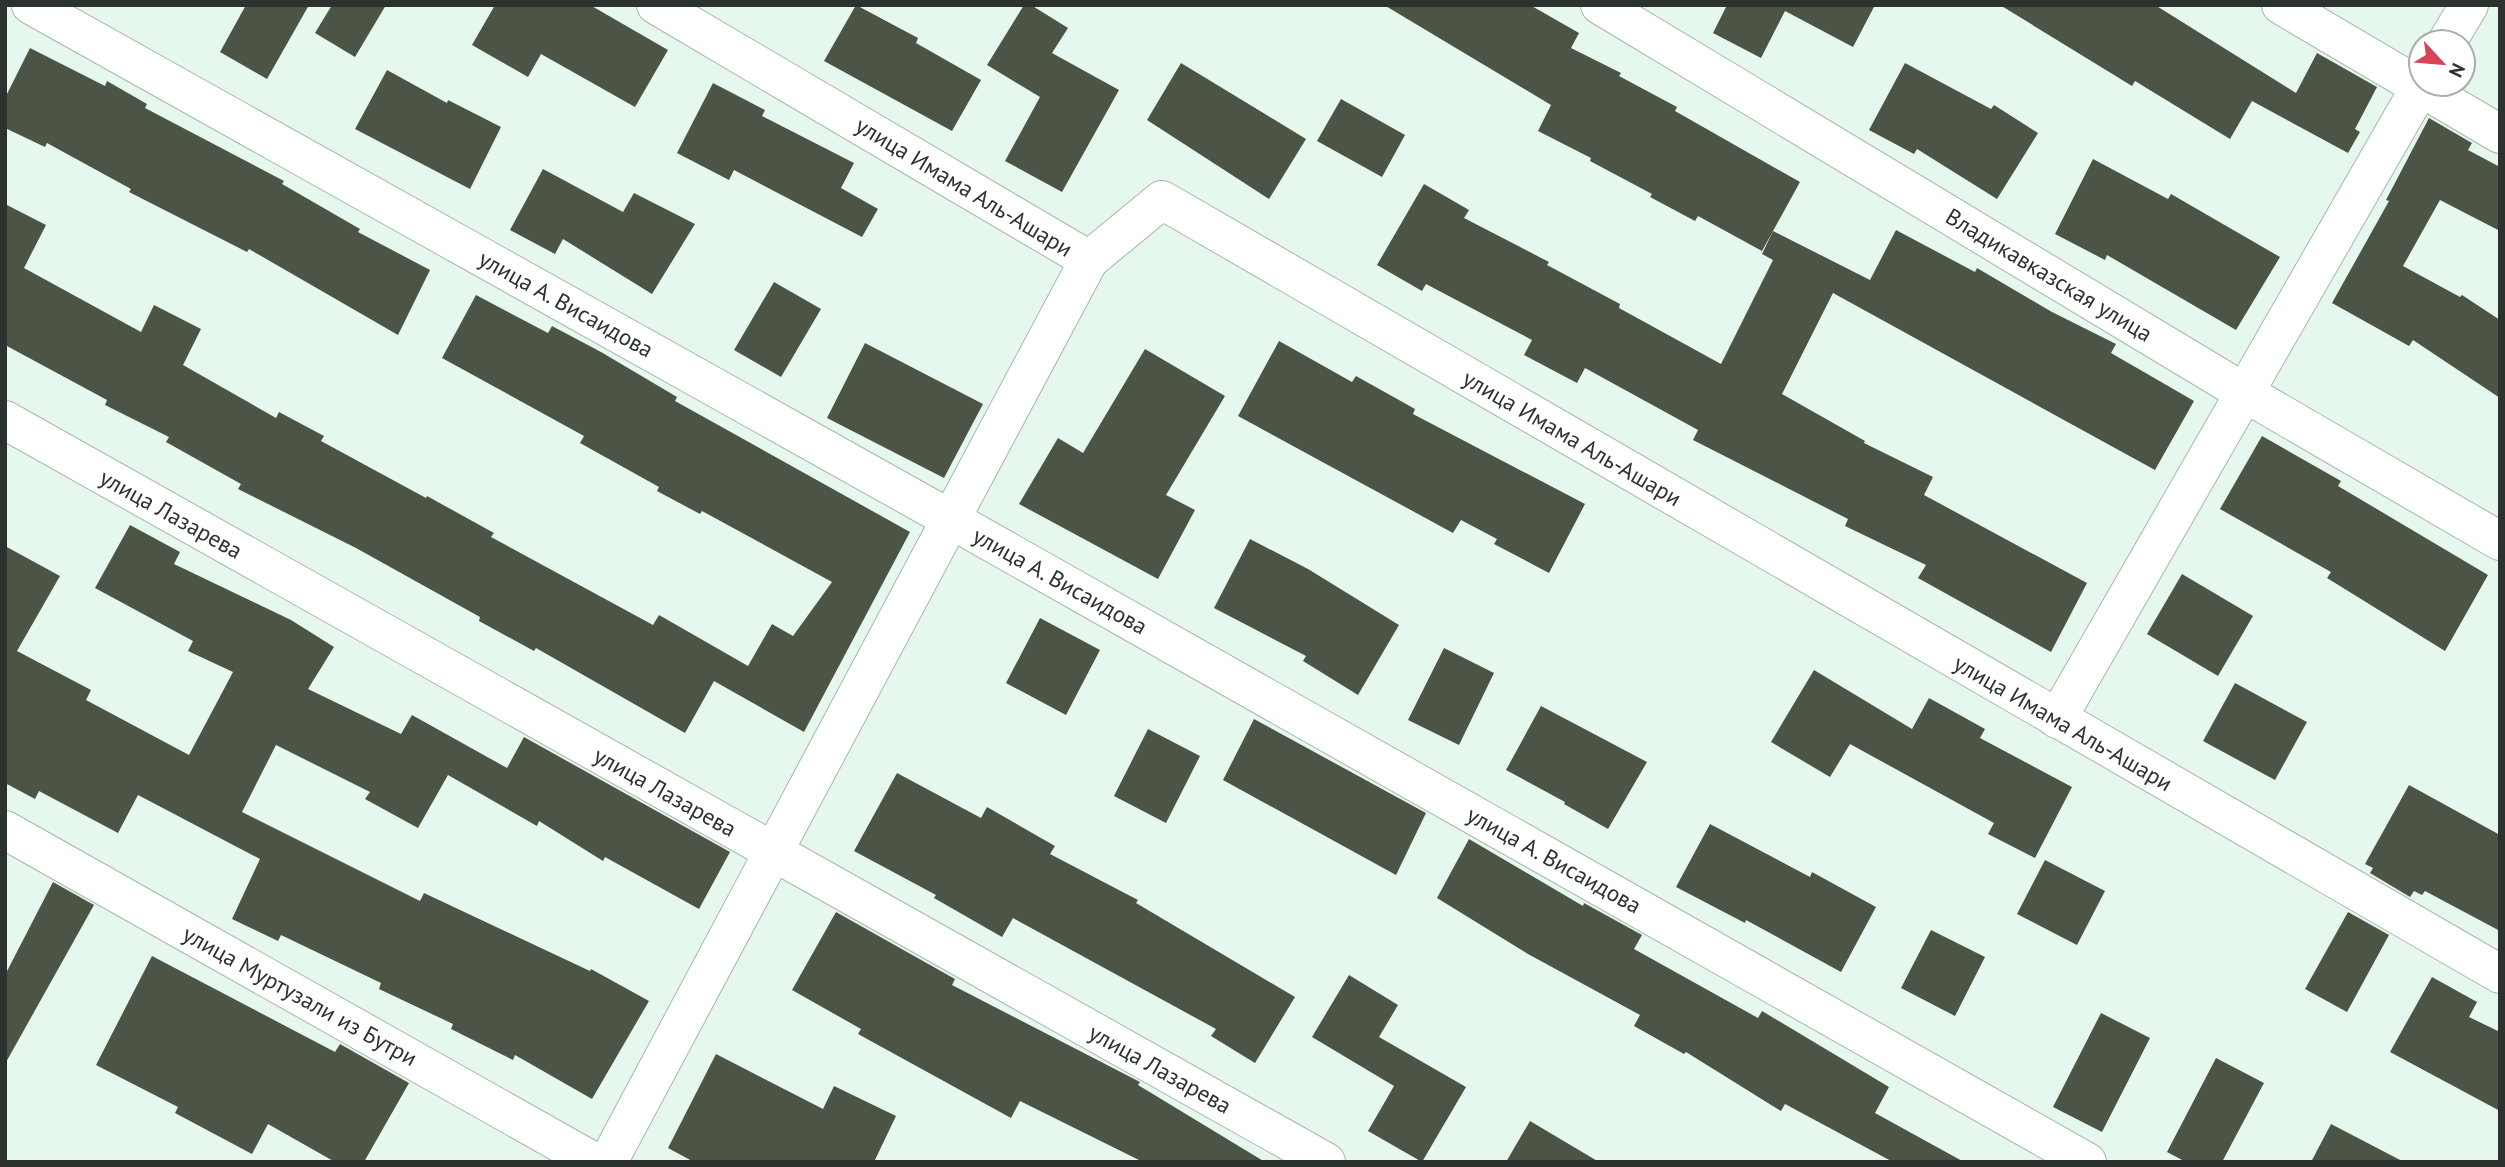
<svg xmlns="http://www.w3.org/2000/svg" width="2505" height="1167" font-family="'PT Sans',sans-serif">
<rect width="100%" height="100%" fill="#e6f8ed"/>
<!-- building -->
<g fill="#4c5446">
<polygon points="246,5 309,5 267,79 220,52"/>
<polygon points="332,5 386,5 355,57 315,33"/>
<polygon points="495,5 590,5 668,50 635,107 541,54 528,77 472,45"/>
<polygon points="856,5 918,38 916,43 981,80 952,131 824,61"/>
<polygon points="1024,5 1031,5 1068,28 1052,53 1119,90 1062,192 1005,161 1040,97 987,65"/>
<polygon points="1384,5 1530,5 1579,33 1571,48 1621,73 1619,76 1677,107 1675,111 1800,182 1762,251 1698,216 1695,221 1650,197 1652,194 1590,161 1591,158 1538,131 1551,105"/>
<polygon points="1727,5 1875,5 1853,47 1785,11 1761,58 1713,33"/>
<polygon points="2000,5 2155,5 2296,93 2317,53 2377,87 2355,129 2360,132 2348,153 2252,101 2230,139 2135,81 2132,86"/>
<polygon points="30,48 105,86 107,81 147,104 145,108 284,181 282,184 360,229 358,232 430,270 398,335 249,249 247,252 129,192 131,189 47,143 45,147 5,128 5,98"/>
<polygon points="1181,63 1306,139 1269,199 1147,120"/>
<polygon points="1905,63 1991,109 1994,105 2038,133 1997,199 1917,149 1914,154 1869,130"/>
<polygon points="387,70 447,103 448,100 501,127 470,189 355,129"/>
<polygon points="713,83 765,110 762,116 854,163 841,188 878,209 862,237 734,170 729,180 677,153"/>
<polygon points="1341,99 1405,135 1382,177 1317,141"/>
<polygon points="2429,118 2472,143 2468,150 2500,167 2500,231 2440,200 2403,266 2460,297 2462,295 2500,320 2500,398 2413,340 2409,346 2332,303 2389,201 2386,200"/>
<polygon points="2093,159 2168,199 2171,194 2280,257 2236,330 2107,255 2105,260 2055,234"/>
<polygon points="543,169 623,212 634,193 695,224 652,294 563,239 555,254 510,230"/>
<polygon points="1424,184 1469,210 1464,218 1549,262 1547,265 1620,304 1619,308 1721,364 1773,260 1762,254 1773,231 1870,280 1896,230 1975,272 1977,268 2052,312 2116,344 2111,353 2194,401 2155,470 1833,293 1782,394 1865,441 1864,443 1933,477 1924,495 2087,583 2051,652 1918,578 1926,565 1845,526 1848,519 1693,440 1698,430 1585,368 1577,383 1524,355 1532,340 1426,284 1422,291 1377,265"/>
<polygon points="5,204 46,225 24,268 141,332 154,305 201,329 183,365 276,418 279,412 324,436 321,441 426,498 427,496 494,533 491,537 653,625 659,615 748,666 772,624 793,636 832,582 702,511 700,514 657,491 659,487 580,443 584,436 442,358 476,295 548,333 552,326 601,352 677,397 675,401 910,532 804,732 714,681 685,733 536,648 534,651 479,621 480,617 356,548 238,489 241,484 166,442 169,437 105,405 107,400 5,345"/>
<polygon points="774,282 821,309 781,377 734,350"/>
<polygon points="1279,341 1352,382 1356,376 1415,409 1413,414 1585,504 1549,573 1494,544 1497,539 1461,520 1453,533 1238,416"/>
<polygon points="865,343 983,404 944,478 827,418"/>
<polygon points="1145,349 1225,396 1166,495 1195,510 1158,579 1019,504 1058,438 1083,453"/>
<polygon points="2262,436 2341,481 2338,486 2488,575 2445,651 2327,578 2331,572 2220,509"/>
<polygon points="130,525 180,552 174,564 291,620 334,647 308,689 401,734 412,715 507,768 524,737 730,852 699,909 605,857 603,861 539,821 537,826 448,775 418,828 365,799 370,792 276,745 242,812 420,901 424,893 590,971 591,969 649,1001 592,1099 515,1055 513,1060 451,1029 453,1024 379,989 381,983 281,935 278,941 232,919 260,859 138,795 118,833 39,791 35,799 5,783 5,546 60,576 17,651 91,690 86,700 189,755 233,672 188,651 193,641 95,588"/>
<polygon points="1250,539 1308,569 1399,625 1358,695 1303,661 1306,656 1214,608"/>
<polygon points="2182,574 2253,616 2218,676 2147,634"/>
<polygon points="1040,618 1100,650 1066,715 1006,683"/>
<polygon points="1444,648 1494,673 1459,745 1408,720"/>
<polygon points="1814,670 1912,729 1929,698 1985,729 1980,738 2072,787 2035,858 1988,834 1994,823 1850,744 1830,777 1771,742"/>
<polygon points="2235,683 2307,722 2275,780 2203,741"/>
<polygon points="1541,706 1647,762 1608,829 1564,804 1565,802 1506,770"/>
<polygon points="1254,719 1426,813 1396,875 1223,780"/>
<polygon points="1148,729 1200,756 1166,823 1114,796"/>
<polygon points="897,773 981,818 987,807 1055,846 1050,854 1138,900 1136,903 1295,997 1255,1063 1211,1036 1216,1029 1013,918 1002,937 934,898 936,895 854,851"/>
<polygon points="2409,785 2500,835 2500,931 2425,891 2422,895 2414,891 2410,897 2370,873 2373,868 2365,864"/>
<polygon points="1710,824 1810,877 1812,872 1876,907 1841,972 1746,920 1745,923 1676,887"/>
<polygon points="1469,839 1583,906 1584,903 1642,935 1634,949 1758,1018 1762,1011 1889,1087 1875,1113 1964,1162 1893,1162 1785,1104 1781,1111 1686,1052 1684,1054 1634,1026 1640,1015 1528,954 1437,898"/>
<polygon points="2045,860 2105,891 2077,945 2017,914"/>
<polygon points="53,882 94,905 5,1064 5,975"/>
<polygon points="836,912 955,979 952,985 1140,1082 1138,1085 1265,1162 1143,1162 1020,1101 1011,1118 858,1034 861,1029 792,990"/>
<polygon points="2348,912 2389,935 2347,1012 2305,989"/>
<polygon points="1931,930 1985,957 1955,1016 1901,988"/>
<polygon points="152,956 335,1052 340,1044 409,1083 364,1162 335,1162 268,1124 252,1154 175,1113 178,1107 96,1065"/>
<polygon points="1349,975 1398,1005 1379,1037 1466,1087 1422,1162 1368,1131 1394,1086 1312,1037"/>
<polygon points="2432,977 2477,1002 2469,1017 2500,1032 2500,1111 2390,1052"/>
<polygon points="2101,1013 2150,1038 2102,1132 2053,1107"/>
<polygon points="716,1054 823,1109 834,1086 896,1116 874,1162 694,1162 668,1148"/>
<polygon points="2216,1058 2264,1083 2222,1162 2186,1162 2167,1152"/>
<polygon points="1530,1121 1599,1162 1506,1162"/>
<polygon points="2331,1124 2404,1162 2311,1162"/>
</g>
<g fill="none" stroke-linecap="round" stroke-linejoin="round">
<!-- minor casing -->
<g stroke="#a6b7ad" stroke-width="40">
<g id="minor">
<polyline points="31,5 952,520 2087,1162"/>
<polyline points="656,5 1089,260 1162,200 2500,974"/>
<polyline points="1600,5 2245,393 2500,541"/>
<polyline points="2281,5 2500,134"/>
<polyline points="2447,42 2469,5"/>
<polyline points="5,420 1326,1162"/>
<polyline points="2057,719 2422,84"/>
<polyline points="5,830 594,1162"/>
<polyline points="608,1162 1089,260"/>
</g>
</g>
<!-- minor -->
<use href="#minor" stroke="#fff" stroke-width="38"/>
</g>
<g text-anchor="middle" stroke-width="7" stroke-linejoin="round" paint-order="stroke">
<!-- street labels -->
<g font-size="23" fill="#2c332f" stroke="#fff">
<text transform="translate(964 187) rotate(31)" y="8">улица Имама Аль-Ашари</text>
<text transform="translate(2049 275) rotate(31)" y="8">Владикавказская улица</text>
<text transform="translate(566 304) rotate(29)" y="8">улица А. Висаидова</text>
<text transform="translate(1572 438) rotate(30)" y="8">улица Имама Аль-Ашари</text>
<text transform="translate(171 514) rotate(29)" y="8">улица Лазарева</text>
<text transform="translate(1060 581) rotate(29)" y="8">улица А. Висаидова</text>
<text transform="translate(2063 723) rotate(30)" y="8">улица Имама Аль-Ашари</text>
<text transform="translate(665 792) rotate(29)" y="8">улица Лазарева</text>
<text transform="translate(1554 860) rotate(29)" y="8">улица А. Висаидова</text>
<text transform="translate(300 996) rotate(29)" y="8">улица Муртузали из Бутри</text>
<text transform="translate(1160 1069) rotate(29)" y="8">улица Лазарева</text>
</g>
</g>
<!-- border -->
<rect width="2505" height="1167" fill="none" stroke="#2c332f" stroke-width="14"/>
<!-- north arrow -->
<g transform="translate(2442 63) rotate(116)"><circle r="33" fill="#ffffff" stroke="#abadac" stroke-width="2"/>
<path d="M0-5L12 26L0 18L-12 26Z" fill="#d54557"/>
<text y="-10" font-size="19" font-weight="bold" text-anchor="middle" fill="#2c332f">N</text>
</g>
</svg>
